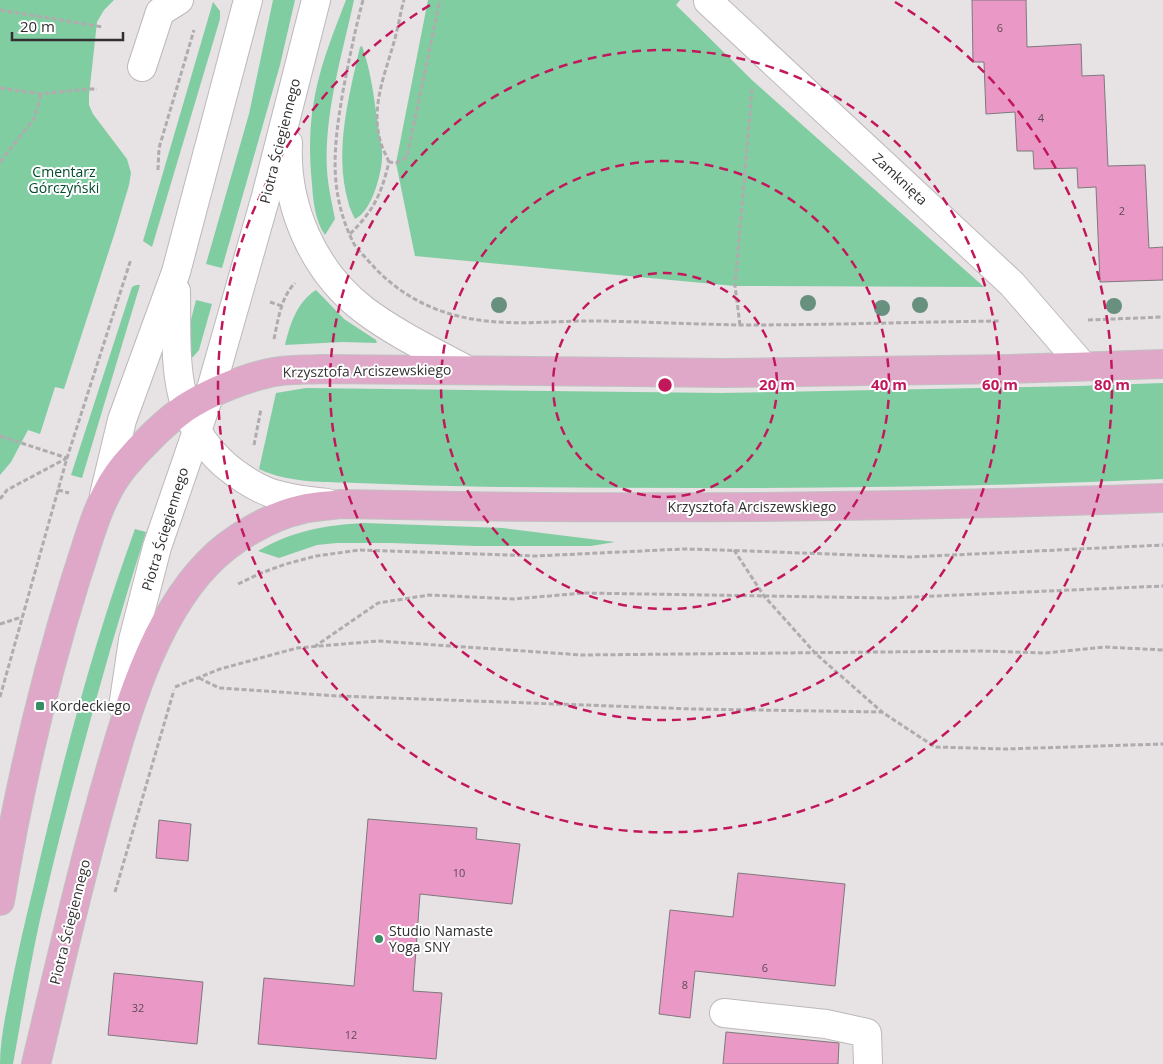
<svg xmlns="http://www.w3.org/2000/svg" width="1163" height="1064" font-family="'Open Sans',sans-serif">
<rect width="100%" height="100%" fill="#e7e2e4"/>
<!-- green -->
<g fill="#81cda2">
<polygon points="0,0 114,0 104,10 97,22 89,95 89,105 93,114 127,159 131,173 129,185 115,232 64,389 55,387 40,434 28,430 11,462 0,475"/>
<polygon points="273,0 295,0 280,65 222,268 206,264 249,114"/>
<path d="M 346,0 L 354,0 C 342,56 324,113 327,170 C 328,187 332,203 335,219 L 325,235 C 315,221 313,200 312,184 C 309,154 309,125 315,95 C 321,63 334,31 346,0 Z"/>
<polygon points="428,0 680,0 676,5 753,81 984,287 735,286 415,256 396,163"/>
<polygon points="213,2 220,11 220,19 152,247 143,241"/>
<path d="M 362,46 C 371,71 374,98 378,125 C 379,136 383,148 382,159 C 381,176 371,212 355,219 C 352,213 349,207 348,201 C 334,150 349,96 360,47 Z"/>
<polygon points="136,285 140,285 82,478 71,475 132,287"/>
<path d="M 316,290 L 344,319 L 376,340 L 377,343 L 342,342 L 285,345 C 290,324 297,302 316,290 Z"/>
<polygon points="196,300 212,304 199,350 193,357 190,357 185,343"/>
<path d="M 1163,383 L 1163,479 C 942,489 720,489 498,487 C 451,486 404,485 357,483 C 325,482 288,483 259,469 L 276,393 L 306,388 L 721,393 L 1078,386 Z"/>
<path d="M 364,523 L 503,528 L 615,542 L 591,546 L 476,546 L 391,543 L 337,543 L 317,545 L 279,558 L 258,551 C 291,531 326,525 364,523 Z"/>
<path d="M 135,529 L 146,532 C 106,658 71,786 41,915 C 30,964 22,1015 13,1064 L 0,1064 C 0,1041 5,1019 9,997 C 16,961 24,925 33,889 C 61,768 92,646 135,529 Z"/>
</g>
<!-- building -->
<g fill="#ea99c7" stroke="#7d797b">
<polygon points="972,0 1026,0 1027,47 1081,44 1082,76 1104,75 1108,166 1145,165 1149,248 1163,247 1163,280 1100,282 1096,187 1078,188 1077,168 1034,169 1033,151 1017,151 1015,112 986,114 984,62 973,62"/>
<polygon points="368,819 477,828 476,839 520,844 512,904 420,894 413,991 442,993 436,1059 258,1044 264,978 354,986"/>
<polygon points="159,820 191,824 188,861 156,858"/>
<polygon points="738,873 845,884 835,986 695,971 690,1018 659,1014 670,910 733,917"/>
<polygon points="114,973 203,982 197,1044 108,1035"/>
<polygon points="726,1032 839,1043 838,1064 723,1064"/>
</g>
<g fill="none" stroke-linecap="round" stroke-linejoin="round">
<!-- minor casing -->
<g stroke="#bdb8ba" stroke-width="30">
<g id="minor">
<polyline points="708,1 1012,284 1083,366"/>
<polyline points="142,67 160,12 179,0"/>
<path d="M 288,143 C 285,206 313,271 364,310 C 396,334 432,351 467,370"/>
<path d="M 176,291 C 177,359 170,416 225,465 C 242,479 261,492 282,496 C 297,500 312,501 327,503"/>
<polyline points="104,495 122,420 176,272 248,0"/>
<polyline points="123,707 133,640 157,547 209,396 266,196 316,0"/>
<polyline points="724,1013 826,1024 867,1033 868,1064"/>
</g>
</g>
<!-- major casing -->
<g stroke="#c1c1c1" stroke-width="30">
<g id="major">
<path d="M 0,901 C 18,792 43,684 76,578 C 89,540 98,497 125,465 C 141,446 165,422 185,408 C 208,393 242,379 269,373 C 285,369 304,370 321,369 L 725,373 L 1010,369 L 1163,364"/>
<path d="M 36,1064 C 57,977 77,889 101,803 C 123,725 150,622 208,563 C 231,539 270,516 303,509 C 315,506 328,506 340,504 C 615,510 889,508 1163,498"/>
</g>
</g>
<!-- path -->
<g stroke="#b0acae" stroke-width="3" stroke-dasharray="5 2.5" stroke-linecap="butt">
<path d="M 363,0 C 355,30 349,60 343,91 C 334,144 328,189 352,240 C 355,247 361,253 366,258 C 390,287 421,307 458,316 C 505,328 554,320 601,321 C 648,322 694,324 740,325 C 827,325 913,322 1000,321"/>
<polyline points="0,10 103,27"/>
<polyline points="0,88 41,94 89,89 97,89"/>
<polyline points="0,162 34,119 41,94"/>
<path d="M 389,162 C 386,155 382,148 380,140 C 371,106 385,74 394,42 C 398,28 400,14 404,0"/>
<polyline points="158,170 159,148 194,30"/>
<path d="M 350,234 C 374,210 381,195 389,162 L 396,163 L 407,157 L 440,0"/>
<polyline points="270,302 282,306"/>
<polyline points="1088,320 1163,317"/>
<polyline points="740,325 735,286 752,89"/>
<path d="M 274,339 C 278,320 281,297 295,283"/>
<polyline points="0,436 67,458"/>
<polyline points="254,445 261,409"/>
<polyline points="58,490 69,493"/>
<polyline points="0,499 7,490 67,458"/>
<polyline points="734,550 764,596 816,654 882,712"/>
<polyline points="238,584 261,573 286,564 316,556 360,550 536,556 683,549 721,550 910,557 1163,545"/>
<polyline points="0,624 22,617"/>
<polyline points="314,647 378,603 429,595 514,599 583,593 889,598 1163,586"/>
<polyline points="199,678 219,688 338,696 693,709 882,712 935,747 1005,749 1163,744"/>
<polyline points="175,687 220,669 297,648 378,641 582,655 981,651 1045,653 1105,647 1163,650"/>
<polyline points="0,697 67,458 131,259"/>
<polyline points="115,892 174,690"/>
</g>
<!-- minor -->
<use href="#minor" stroke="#fff" stroke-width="28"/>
<!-- major -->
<use href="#major" stroke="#dfa8c8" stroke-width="28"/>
</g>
<!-- trees -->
<g fill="#68907f">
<circle cx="808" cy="303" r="8"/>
<circle cx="499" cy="305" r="8"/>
<circle cx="920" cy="305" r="8"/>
<circle cx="1114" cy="306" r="8"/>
<circle cx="882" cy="308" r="8"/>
</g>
<!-- distance rings -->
<g fill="none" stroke="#c2185b" stroke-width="2.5" stroke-dasharray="9 6">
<circle cx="665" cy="385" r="112"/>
<circle cx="665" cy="385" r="224"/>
<circle cx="665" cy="385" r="335"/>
<path d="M895 2A447 447 0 1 1 435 2"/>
</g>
<!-- markers -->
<g fill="#368e62" stroke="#fff" stroke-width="2">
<rect x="35" y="701" width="10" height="10" rx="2.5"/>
<circle cx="379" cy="939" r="5"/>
</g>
<g text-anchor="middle" stroke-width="4" stroke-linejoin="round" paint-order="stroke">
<!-- number labels -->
<g font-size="11" fill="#5f4a56">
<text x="1000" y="32">6</text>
<text x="1041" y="122">4</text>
<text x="1122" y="215">2</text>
<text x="459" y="877">10</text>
<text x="765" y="972">6</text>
<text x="685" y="989">8</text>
<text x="138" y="1012">32</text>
<text x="351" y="1039">12</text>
</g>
<!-- street labels -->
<g font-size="14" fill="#312f30" stroke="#fff">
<text transform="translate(280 141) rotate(-76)" y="5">Piotra Ściegiennego</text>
<text transform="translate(900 179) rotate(43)" y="5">Zamknięta</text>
<text transform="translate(367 371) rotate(-1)" y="5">Krzysztofa Arciszewskiego</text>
<text x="752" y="512">Krzysztofa Arciszewskiego</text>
<text transform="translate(165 529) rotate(-73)" y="5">Piotra Ściegiennego</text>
<text transform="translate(70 922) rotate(-76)" y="5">Piotra Ściegiennego</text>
</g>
<!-- park labels -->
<g font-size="14" fill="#004c2d" stroke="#fff">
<text x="64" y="177">Cmentarz<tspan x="64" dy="16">Górczyński</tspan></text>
</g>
<!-- poi labels -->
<g font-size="14" fill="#312f30" stroke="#fff" text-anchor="start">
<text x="50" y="711">Kordeckiego</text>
<text x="389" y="936">Studio Namaste<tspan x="389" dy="16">Yoga SNY</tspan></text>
</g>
</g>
<circle cx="665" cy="385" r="8" fill="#c2185b" stroke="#fff" stroke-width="2.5"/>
<g font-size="15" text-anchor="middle" font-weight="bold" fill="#c2185b" stroke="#fff" stroke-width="4" stroke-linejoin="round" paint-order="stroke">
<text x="777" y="390">20 m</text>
<text x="889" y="390">40 m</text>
<text x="1000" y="390">60 m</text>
<text x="1112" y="390">80 m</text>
</g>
<!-- scale -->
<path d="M12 32v8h111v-8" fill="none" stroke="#312f30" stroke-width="2.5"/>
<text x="20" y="32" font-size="15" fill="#312f30" stroke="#ffffff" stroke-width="4" paint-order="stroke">20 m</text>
</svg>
